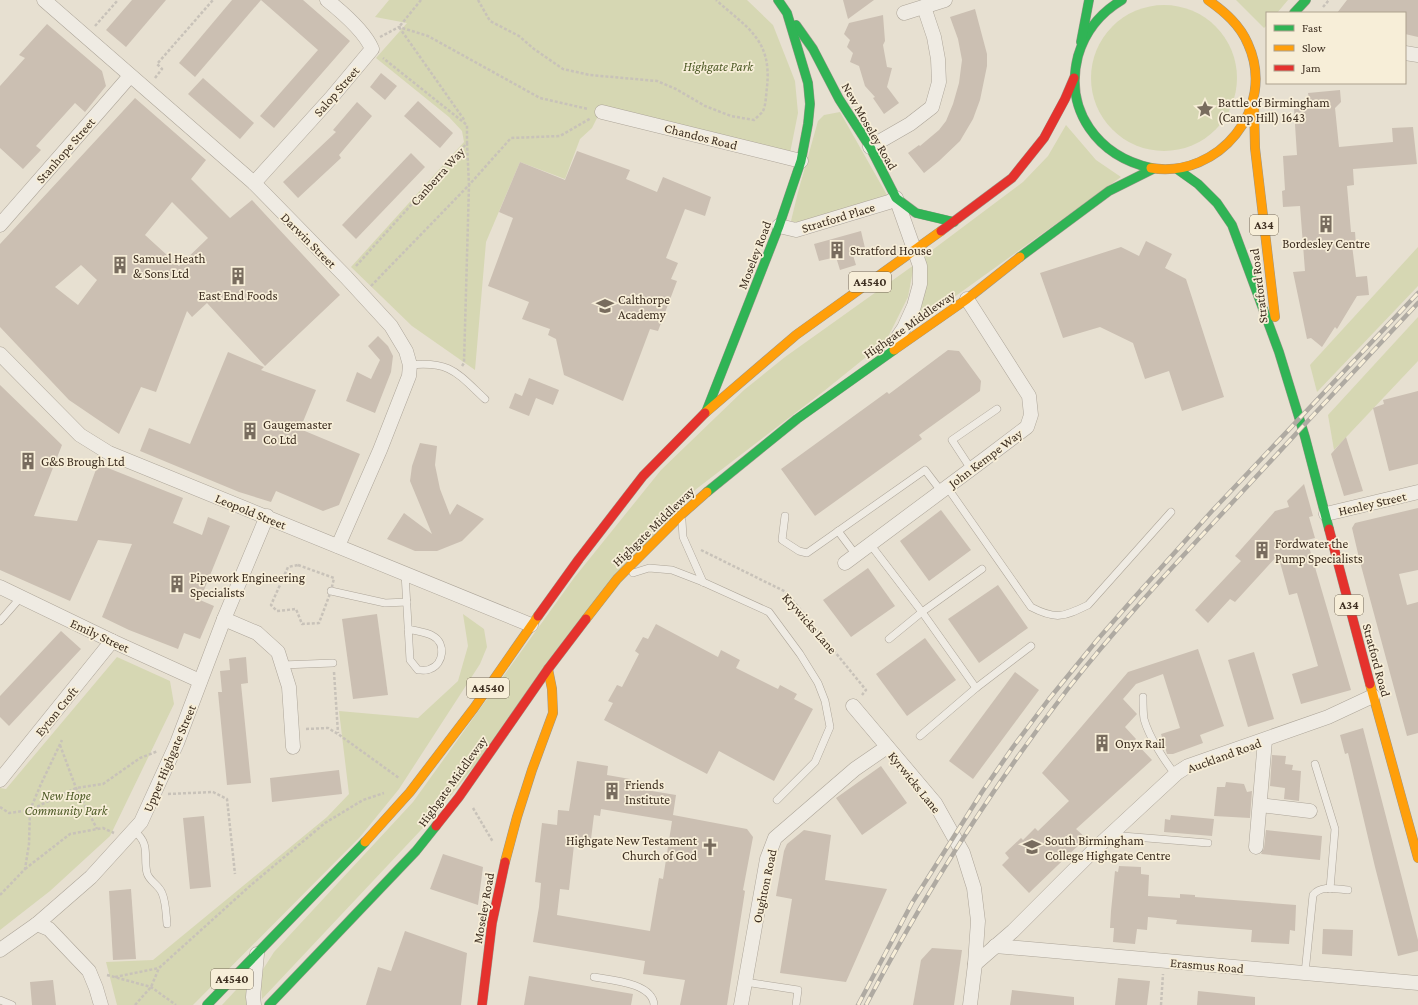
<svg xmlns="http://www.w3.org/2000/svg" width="1418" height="1005" font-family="'Crimson Pro',serif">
<rect width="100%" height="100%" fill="#e7e0d1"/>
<!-- green -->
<g fill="#d6d7b3">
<polygon points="389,0 747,0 773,25 795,81 798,113 790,153 603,106 592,128 580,139 565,179 520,162 486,242 475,370 412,326 351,267 464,142 462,131 449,117 376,58 407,23 375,17"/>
<polygon points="1236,0 1288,0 1277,13 1267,13 1267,25 1264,28"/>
<circle cx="1164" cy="78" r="73"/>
<polygon points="840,112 887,195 801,224 791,221 798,192 818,121 824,115"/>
<polygon points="1066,125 1096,160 1121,177 914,326 925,279 923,257 1023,182 1048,156"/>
<polygon points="1418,247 1418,286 1317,392 1310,365"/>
<polygon points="914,265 908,297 886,341 824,391 695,490 436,814 262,999 260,974 274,952 413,802 574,578 661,470 744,390 785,357"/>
<polygon points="1418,317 1418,361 1334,450 1328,415"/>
<polygon points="463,614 484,629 487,647 480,664 399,789 360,837 193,1005 117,1005 106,962 153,960 327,817 349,794 339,711 418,718 458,681 468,646"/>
<polygon points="117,657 170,681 174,704 110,836 50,891 0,930 0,788 6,789"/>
<polygon points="248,977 247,1005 222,1005"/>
</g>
<!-- building -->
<g fill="#cbbfb2" fill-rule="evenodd">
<polygon points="132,0 166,0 126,47 106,30"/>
<polygon points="232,0 261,0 195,77 179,63"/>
<polygon points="261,0 303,0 350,41 274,128 260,116 318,50"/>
<polygon points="843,0 874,0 848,19"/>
<polygon points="1347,0 1418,0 1418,37 1405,34 1405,13 1337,13"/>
<polygon points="975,9 987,54 987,66 980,100 973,119 960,141 939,161 924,173 908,153 919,145 920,146 939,130 946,121 953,104 959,83 962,60 958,39 950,17"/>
<polygon points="883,15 885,41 883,45 887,67 892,68 887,87 899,103 884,114 873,98 875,97 865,86 859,66 850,62 853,53 847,47 850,40 844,34 849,23"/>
<polygon points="47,24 102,71 106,86 85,112 75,103 36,146 41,150 23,169 0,148 0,86 25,58 19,55"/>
<polygon points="381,73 397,86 385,100 370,87"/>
<polygon points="203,78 254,123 240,139 188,94"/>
<polygon points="1340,90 1341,102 1335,108 1339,147 1393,142 1392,128 1413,127 1417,164 1353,169 1354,185 1347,186 1351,232 1355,232 1356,245 1352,245 1356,277 1367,276 1369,295 1357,296 1337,329 1335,327 1322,347 1311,338 1307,339 1293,272 1305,271 1300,206 1283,207 1282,191 1285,190 1283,156 1297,155 1294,109 1307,107 1307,100 1309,100 1308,93"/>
<path d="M 135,98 L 206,160 L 191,179 L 230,218 L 252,200 L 340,295 L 265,366 L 207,303 L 192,317 L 187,311 L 156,392 L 141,387 L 119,434 L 69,400 L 0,327 L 0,244 ZM 172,202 L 208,238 L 179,266 L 145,235 ZM 81,265 L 97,280 L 78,305 L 55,287 Z"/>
<polygon points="418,101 453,133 440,148 404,116"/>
<polygon points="357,102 372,116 339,155 341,158 298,198 283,182 336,132 333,130"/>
<polygon points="577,151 630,170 626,179 657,192 663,177 711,197 705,216 685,209 666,258 678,263 671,279 677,281 658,331 650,329 623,401 564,375 556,339 548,335 550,329 522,319 529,302 488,286 513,218 499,212 520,162 565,180"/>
<polygon points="411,153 425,167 356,239 342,225"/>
<polygon points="861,231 865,248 852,252 856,265 840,270 836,257 819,261 814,244"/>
<polygon points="1146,241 1172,254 1165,268 1186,279 1224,397 1182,411 1169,371 1145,379 1133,343 1100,327 1063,338 1040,273 1121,247 1139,256"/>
<polygon points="378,336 388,346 393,356 391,372 375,413 346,401 357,372 371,379 380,360 368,346"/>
<polygon points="948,350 959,351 981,381 980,391 919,435 922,439 815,516 781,469 887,392 889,394"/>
<polygon points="228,352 264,367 261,370 316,390 300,429 360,454 339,505 323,511 276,491 271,502 239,492 140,451 149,428 190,444"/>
<polygon points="529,378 559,390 553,405 536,398 529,416 509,408 515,393 522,396"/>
<polygon points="0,385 62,445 34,516 77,521 98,464 183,498 173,523 202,535 208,517 230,526 200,600 214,606 200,639 184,633 178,649 129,630 102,617 132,544 98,540 70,601 0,570"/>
<polygon points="1418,391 1418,464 1389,471 1373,408 1384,404 1383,400"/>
<polygon points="1346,437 1363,491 1344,496 1331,454"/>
<polygon points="420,443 437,446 435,465 440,489 450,515 457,504 484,519 462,541 437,551 415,551 387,539 404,513 432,534 410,481 412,466"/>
<polygon points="1304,484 1313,516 1309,517 1315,538 1307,540 1351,690 1301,704 1292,674 1318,666 1297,593 1289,595 1278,555 1235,602 1230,599 1208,623 1195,610 1241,561 1235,556 1275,511 1289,507 1287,501"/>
<polygon points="1418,508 1418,570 1399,574 1407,605 1418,602 1418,733 1407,736 1360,562 1352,528 1355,523"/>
<polygon points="941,510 971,550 929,581 900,541"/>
<polygon points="868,568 895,606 851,637 823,600"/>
<polygon points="998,585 1028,628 979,663 948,619"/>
<polygon points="377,614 388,695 353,699 342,619"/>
<polygon points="656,624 718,657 721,650 740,660 736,668 778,689 780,685 797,694 794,699 813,709 774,781 719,751 707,774 604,720 613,703 608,701 617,685 622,687 639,654 635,651 643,637 648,639"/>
<polygon points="61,631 81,649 9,726 0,717 0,696"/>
<polygon points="925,638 956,680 907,716 876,674"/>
<polygon points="1198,649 1224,726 1200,735 1203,743 1173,754 1167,754 1161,734 1180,728 1163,674 1136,684 1123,699 1137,714 1125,727 1136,739 1134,741 1152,760 1076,829 1086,838 1029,893 1002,865 1009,858 1005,853 1021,838 1023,840 1035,828 1038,831 1069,801 1042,773 1128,672"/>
<polygon points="1254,652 1274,719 1248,727 1228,660"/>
<polygon points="246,657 248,683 241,684 251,783 227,785 218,692 222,692 220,671 230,670 229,659"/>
<polygon points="1015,672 1039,690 973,779 949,761"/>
<polygon points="1363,728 1418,940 1418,951 1398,956 1375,867 1348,753 1345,754 1340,735"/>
<polygon points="1272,755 1286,756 1285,764 1293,765 1292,770 1301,771 1299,801 1284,799 1285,788 1270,786"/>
<path d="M 577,761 L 608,766 L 607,775 L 630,779 L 628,787 L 676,795 L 673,815 L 747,829 L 753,837 L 743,890 L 745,891 L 727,1005 L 680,1005 L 685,980 L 643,974 L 645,961 L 533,942 L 539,907 L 541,883 L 535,882 L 542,823 L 557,825 L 558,810 L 569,811 ZM 601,809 L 672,821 L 663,879 L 659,878 L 650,931 L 557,915 L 560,889 L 569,890 L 574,845 L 590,847 L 594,815 L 600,816 Z"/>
<polygon points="881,766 907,803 862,835 836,798"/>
<polygon points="339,770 342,794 272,802 270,778"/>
<polygon points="1226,782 1244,784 1247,792 1252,791 1250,818 1214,816 1217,787 1225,787"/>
<polygon points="1171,815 1214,819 1212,836 1164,832 1165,819 1170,820"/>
<polygon points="204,816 211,887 190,889 183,818"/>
<polygon points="804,830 831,835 825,880 887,889 846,982 780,973 792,899 776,896 784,851 787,844"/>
<polygon points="1266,830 1322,836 1320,860 1261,854 1264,848"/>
<polygon points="443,854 483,867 478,905 430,889"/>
<polygon points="1119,866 1141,867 1141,874 1149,875 1148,896 1180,898 1180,894 1195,895 1195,897 1296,905 1295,931 1290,930 1289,944 1251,942 1252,930 1176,924 1177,920 1148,917 1147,930 1137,929 1135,944 1113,942 1114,928 1110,928 1111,911 1115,871 1118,872"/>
<polygon points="131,889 136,959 113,960 109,891"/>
<polygon points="1323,929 1353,930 1352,956 1322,954"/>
<polygon points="405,931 467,953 461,1005 366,1005 378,967 391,971"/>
<polygon points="932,948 962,950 954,1005 913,1005 921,960"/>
<polygon points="529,976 633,994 631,1005 524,1005"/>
<polygon points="1118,978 1150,981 1147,1005 1115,1005"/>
<polygon points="53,980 56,1005 32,1005 30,982"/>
<polygon points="1012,990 1074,997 1074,1005 1010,1005"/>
<polygon points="1198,991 1255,997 1255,1005 1197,1005"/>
</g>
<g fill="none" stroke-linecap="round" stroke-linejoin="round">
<!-- lane casing -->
<g stroke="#ada599" stroke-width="8">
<g id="lane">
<path d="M 410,365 C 451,361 457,373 485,399"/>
<polyline points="971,469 952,440 997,409"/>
<path d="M 947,487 L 1031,607 C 1056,620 1063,617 1088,605 L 1171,512"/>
<polyline points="785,516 782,540 799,551 807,553 925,470 941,491"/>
<polyline points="682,521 683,537 703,582"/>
<polyline points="838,531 856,555"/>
<polyline points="870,544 922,612 976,688"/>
<path d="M 405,573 L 410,660 L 418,670 C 421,670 427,671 430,669 C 444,664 446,643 433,636 C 426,632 416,631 408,629"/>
<polyline points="633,573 649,568 672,570 703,582 769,612 800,654 818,683 825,701 830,727 815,762 777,800"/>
<polyline points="331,591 385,603 407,602"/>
<polyline points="0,621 21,597"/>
<polyline points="889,639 922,612 982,569"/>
<polyline points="282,665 333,663"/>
<path d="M 1143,697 C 1143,704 1143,712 1144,719 C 1149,737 1164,760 1175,774"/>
<polyline points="920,736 976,688 1031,646"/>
<polyline points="1315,764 1335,829 1330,889"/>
<path d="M 134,831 C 151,844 143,856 147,873 C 149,881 159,885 162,893 C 166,902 166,914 167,924"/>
<polyline points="1110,835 1208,843"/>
<path d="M 1305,973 L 1313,895 C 1321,885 1336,889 1348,890"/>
<path d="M 594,977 C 611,980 653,983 654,1005"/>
<polyline points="745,982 798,990 796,1005"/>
<polyline points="0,1000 12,1005"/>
</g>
</g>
<!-- street casing -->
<g stroke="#ada599" stroke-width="15">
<g id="street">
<polyline points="44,0 254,183 346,277 391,326 406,351 410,365 409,376 380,450 338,546"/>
<polyline points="904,13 945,0"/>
<polyline points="1405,53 1418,55"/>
<polyline points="602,112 801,161"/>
<polyline points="870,147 910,124 932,107 939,82 938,59 934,37 924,7"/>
<path d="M 254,183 L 331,98 L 372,49 C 365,32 342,12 327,0"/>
<polyline points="0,225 130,76"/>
<polyline points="779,226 796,230 889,202 896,198 920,266 920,284 914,306 904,328 891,347"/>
<polyline points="0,354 80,435 109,453 531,625"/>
<polyline points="1326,514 1418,492"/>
<polyline points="845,563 986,458 1027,427 1031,415 1029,396 967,299"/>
<polyline points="0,587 112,641 200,681"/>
<polyline points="224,619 257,633 278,652 289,687 293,747"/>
<polyline points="853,706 935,803 963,853 974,888 978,921 975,964 970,1005"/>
<polyline points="0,780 112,641"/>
<polyline points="1260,805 1310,811"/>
<polyline points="1256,847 1265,740"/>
<polyline points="37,924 49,929 89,971 96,988 101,1005"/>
<polyline points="995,946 1418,983"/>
<polyline points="0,950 37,924 91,877 141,822 177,743 224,619 267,516"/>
<polyline points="975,964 1013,931 1095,849 1177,773 1188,766 1328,717 1373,696"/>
<polyline points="254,1005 253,997 257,954"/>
<polyline points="741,1005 767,859 775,838 855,769 887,747"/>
</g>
</g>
<!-- fast casing -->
<g stroke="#9c958a" stroke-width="10">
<g id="fast">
<path d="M 1122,0 C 1100,13 1085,32 1078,56 C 1064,111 1098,156 1151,168"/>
<polyline points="1294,13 1306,0"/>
<polyline points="796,25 813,49 839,99 870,147 896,198 916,213 954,222"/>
<polyline points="1081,42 1089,0"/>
<polyline points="1177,169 1198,184 1217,203 1232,225 1279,352 1305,437 1329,529"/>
<polyline points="1020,257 1109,191 1153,169"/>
<polyline points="706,412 779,226 801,161 808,124 810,104 808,83 787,13 778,0"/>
<polyline points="707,492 797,419 894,350"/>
<polyline points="207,1005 365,842"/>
<polyline points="269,1005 416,851 436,826"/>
</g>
</g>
<!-- slow casing -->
<g stroke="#9c958a" stroke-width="10">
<g id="slow">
<polyline points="1254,105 1255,148 1275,317"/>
<path d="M 1151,168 C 1219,179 1277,108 1248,44 C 1240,25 1225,12 1208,0"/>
<polyline points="894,350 967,299 1020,257"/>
<polyline points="705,413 796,335 941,231"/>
<polyline points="586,619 617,579 681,515 707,492"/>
<polyline points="1370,684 1418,858"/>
<polyline points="365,842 410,792 474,708 538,616"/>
<polyline points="505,862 517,817 532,770 553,713 552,689 548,669"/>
</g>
</g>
<!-- jam casing -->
<g stroke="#9c958a" stroke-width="10">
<g id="jam">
<polyline points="941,231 1012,178 1044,138 1065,99 1074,78"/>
<polyline points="1329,529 1370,684"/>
<polyline points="538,616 579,559 643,476 705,413"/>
<polyline points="436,826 459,797 548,669 586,619"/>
<polyline points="482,1005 492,923 505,862"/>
</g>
</g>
<!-- path -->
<g stroke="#c8c2b9" stroke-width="2.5" stroke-dasharray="3 2" stroke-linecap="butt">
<polyline points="421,0 399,27 465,121"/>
<path d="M 478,0 L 490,21 L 519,36 L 534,49 L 563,69 L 590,75 L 657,81 L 676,89 L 705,106 L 731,116 L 754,120 C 757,117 761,114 763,111 C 766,105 766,94 767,87 C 772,39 747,28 716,0"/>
<polyline points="1323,7 1329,0"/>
<polyline points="95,26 118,0"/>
<polyline points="380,37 399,27 428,36 540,98 588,109"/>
<polyline points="155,78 162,69 157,64 213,0"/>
<polyline points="356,266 467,143 467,125 383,58"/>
<polyline points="371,286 469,185 467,143"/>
<polyline points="462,366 464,363 469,185 511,138 560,136 591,118"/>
<polyline points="701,550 786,592 866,690 862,695"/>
<polygon points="298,565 334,578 331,591 319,623 302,624 296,609 277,611 271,605 288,567"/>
<polyline points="334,672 338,733"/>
<polyline points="306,729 328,728 338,734 399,778"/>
<polyline points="60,745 76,788 97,829"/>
<polyline points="168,794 213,792 227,799 235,874"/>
<polyline points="0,807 9,813 30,810 76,788 103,784 140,758 158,751"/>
<polyline points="473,808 493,842"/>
<polyline points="25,869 70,834 103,828 114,833"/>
<polyline points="0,895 25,869 29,844 30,810 41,784 62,740"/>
<polyline points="107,975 151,987 176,1005"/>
<polyline points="115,977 159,968"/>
<polyline points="135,1005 151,987 159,968 251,885 325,823 363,800 384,793"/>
<polyline points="1161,1005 1163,974"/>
</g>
<!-- lane -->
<use href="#lane" stroke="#efebe3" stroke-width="7"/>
<!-- street -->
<use href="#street" stroke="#efebe3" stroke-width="14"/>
<!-- fast -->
<use href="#fast" stroke="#30b455" stroke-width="9"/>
<!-- slow -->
<use href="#slow" stroke="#ff9f0a" stroke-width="9"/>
<!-- jam -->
<use href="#jam" stroke="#e5322d" stroke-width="9"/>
<!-- rail casing -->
<g stroke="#afaaa2" stroke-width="4.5">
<g id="rail">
<polyline points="858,1005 912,903 982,792 1013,747 1049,699 1098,639 1133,599 1212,511 1418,293"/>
<path d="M 866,1005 C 924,895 991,789 1067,690 C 1122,620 1183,556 1243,491 C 1301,428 1359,366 1418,303"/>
</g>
</g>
<!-- rail -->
<use href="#rail" stroke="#f7eed8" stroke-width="3" stroke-dasharray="9" stroke-linecap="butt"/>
</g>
<!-- icons -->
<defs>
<g id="sight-bare" transform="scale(1.38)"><path d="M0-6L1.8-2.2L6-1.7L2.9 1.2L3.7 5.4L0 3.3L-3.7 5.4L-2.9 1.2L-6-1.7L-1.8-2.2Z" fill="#786c5e" stroke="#f7eed8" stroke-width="2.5" paint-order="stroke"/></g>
<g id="building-bare" transform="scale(1.38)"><path d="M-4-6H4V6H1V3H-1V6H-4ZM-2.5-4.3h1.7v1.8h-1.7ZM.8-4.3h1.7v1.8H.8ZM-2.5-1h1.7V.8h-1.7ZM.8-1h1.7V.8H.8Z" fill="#786c5e" stroke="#f7eed8" stroke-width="2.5" paint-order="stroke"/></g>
<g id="school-bare" transform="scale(1.38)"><path d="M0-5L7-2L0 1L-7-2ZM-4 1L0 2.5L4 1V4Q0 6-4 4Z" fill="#786c5e" stroke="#f7eed8" stroke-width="2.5" paint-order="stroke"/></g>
<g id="church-bare" transform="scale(1.38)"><path d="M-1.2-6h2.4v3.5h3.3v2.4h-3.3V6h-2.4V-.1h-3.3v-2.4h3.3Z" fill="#786c5e" stroke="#f7eed8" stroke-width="2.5" paint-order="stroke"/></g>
<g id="university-bare" transform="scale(1.38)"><path d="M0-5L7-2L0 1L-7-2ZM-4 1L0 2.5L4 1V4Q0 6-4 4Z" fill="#786c5e" stroke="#f7eed8" stroke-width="2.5" paint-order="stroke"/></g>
</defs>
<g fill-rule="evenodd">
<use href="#sight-bare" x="1205" y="109"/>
<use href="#building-bare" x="1326" y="224"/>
<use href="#building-bare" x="837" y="250"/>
<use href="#building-bare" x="120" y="265"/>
<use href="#building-bare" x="238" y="276"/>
<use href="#school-bare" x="605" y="306"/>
<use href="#building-bare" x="250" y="431"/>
<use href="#building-bare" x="28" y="461"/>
<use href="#building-bare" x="1262" y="550"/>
<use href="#building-bare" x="177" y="584"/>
<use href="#building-bare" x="1102" y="743"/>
<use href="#building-bare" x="612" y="791"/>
<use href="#church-bare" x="710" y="847"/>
<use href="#university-bare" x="1032" y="847"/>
</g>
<g text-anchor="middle" stroke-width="3.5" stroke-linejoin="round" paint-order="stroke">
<!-- shield labels -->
<g fill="#f7eed8" stroke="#756857" stroke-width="1">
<rect x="1250" y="215" width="28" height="20" rx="3"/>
<rect x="849" y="272" width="42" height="20" rx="3"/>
<rect x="1335" y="595" width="28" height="20" rx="3"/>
<rect x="467" y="678" width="42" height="20" rx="3"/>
<rect x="211" y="969" width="42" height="20" rx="3"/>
</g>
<g font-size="12" font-weight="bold" fill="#3d2e20">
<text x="1264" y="229">A34</text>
<text x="870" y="286">A4540</text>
<text x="1349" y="609">A34</text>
<text x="488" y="692">A4540</text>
<text x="232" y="983">A4540</text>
</g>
<!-- park labels -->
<g font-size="13" font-style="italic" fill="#4d5a26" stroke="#f7eed8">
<text x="718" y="71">Highgate Park</text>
<text x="66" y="800">New Hope<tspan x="66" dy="15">Community Park</tspan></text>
</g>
<!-- street labels -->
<g font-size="13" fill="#3d2e20" stroke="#f7eed8">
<text transform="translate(336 91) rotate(-49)" y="5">Salop Street</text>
<text transform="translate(870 126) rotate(60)" y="5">New Moseley Road</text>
<text transform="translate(701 136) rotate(14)" y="5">Chandos Road</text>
<text transform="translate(65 150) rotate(-49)" y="5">Stanhope Street</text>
<text transform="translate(437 176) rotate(-48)" y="5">Canberra Way</text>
<text transform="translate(838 217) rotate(-17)" y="5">Stratford Place</text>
<text transform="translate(309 240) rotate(45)" y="5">Darwin Street</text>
<text transform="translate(754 255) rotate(-69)" y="5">Moseley Road</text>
<text transform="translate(1258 286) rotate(-97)" y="5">Stratford Road</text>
<text transform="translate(909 324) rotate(-35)" y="5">Highgate Middleway</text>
<text transform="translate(985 458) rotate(-37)" y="5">John Kempe Way</text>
<text transform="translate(1372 503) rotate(-13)" y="5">Henley Street</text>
<text transform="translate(251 511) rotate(22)" y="5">Leopold Street</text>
<text transform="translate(653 526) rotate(-44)" y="5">Highgate Middleway</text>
<text transform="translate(810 623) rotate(49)" y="5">Krywicks Lane</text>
<text transform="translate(100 635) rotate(25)" y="5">Emily Street</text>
<text transform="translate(1377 660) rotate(75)" y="5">Stratford Road</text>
<text transform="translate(56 711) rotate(-51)" y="5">Eyton Croft</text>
<text transform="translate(1224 755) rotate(-20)" y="5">Auckland Road</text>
<text transform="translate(169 758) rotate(-67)" y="5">Upper Highgate Street</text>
<text transform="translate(452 781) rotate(-54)" y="5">Highgate Middleway</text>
<text transform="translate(915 782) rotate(51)" y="5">Kyrwicks Lane</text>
<text transform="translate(764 886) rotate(-78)" y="5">Oughton Road</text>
<text transform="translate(483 908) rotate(-80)" y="5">Moseley Road</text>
<text transform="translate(1207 965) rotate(5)" y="5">Erasmus Road</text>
</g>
<!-- poi labels -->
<g font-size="13" fill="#3d2e20" stroke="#f7eed8" text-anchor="start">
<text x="1218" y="107">Battle of Birmingham<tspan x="1218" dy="15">(Camp Hill) 1643</tspan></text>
<text x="1326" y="248" text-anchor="middle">Bordesley Centre</text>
<text x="850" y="255">Stratford House</text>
<text x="133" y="263">Samuel Heath<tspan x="133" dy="15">&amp; Sons Ltd</tspan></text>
<text x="238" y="300" text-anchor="middle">East End Foods</text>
<text x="618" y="304">Calthorpe<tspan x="618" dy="15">Academy</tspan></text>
<text x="263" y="429">Gaugemaster<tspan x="263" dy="15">Co Ltd</tspan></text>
<text x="41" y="466">G&amp;S Brough Ltd</text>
<text x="1275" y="548">Fordwater the<tspan x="1275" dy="15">Pump Specialists</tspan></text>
<text x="190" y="582">Pipework Engineering<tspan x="190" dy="15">Specialists</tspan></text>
<text x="1115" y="748">Onyx Rail</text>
<text x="625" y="789">Friends<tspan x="625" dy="15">Institute</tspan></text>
<text x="697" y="845" text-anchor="end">Highgate New Testament<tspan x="697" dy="15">Church of God</tspan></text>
<text x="1045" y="845">South Birmingham<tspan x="1045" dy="15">College Highgate Centre</tspan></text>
</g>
</g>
<!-- legend -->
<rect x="1266" y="12" width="140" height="72" fill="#f7eed8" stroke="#ada18e"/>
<rect x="1274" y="25" width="20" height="6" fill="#30b455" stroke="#ada18e"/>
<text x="1302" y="32" font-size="12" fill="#3d2e20">Fast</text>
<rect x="1274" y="45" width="20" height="6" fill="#ff9f0a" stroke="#ada18e"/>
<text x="1302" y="52" font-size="12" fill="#3d2e20">Slow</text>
<rect x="1274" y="65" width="20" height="6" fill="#e5322d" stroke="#ada18e"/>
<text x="1302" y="72" font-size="12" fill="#3d2e20">Jam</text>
</svg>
